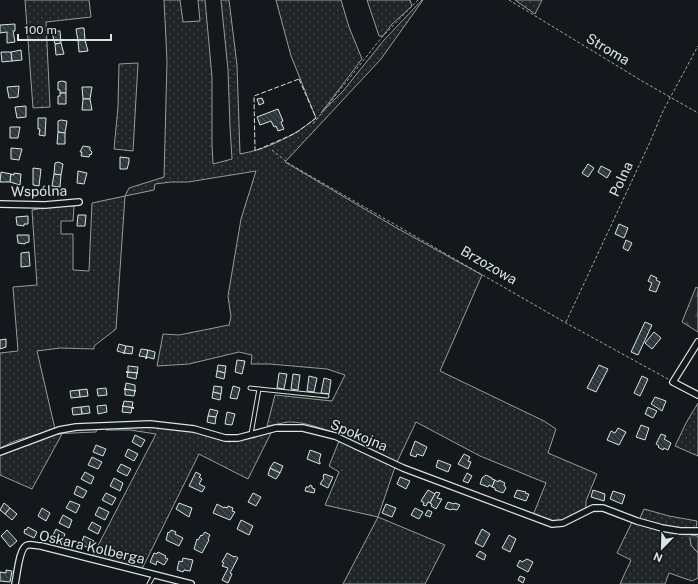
<svg xmlns="http://www.w3.org/2000/svg" width="698" height="584" font-family="'Public Sans',sans-serif">
<defs>
<pattern id="grass-dots" width="8" height="8" patternUnits="userSpaceOnUse"><rect width="8" height="8" fill="#202428"/><path d="M2 2h.1M6 6h.1" fill="none" stroke="#404447" stroke-width="1.8" stroke-linecap="round"/></pattern>
<pattern id="forest-firs" width="22" height="20" patternUnits="userSpaceOnUse"><rect width="22" height="20" fill="#202428"/><path d="M5 1l3.5 6h-7zM16 11l3.5 6h-7z" fill="#404447"/></pattern>
<pattern id="building-back-hatch" width="6" height="6" patternUnits="userSpaceOnUse"><rect width="6" height="6" fill="#2c363c"/><path d="M-1 5l2 2M0 0l6 6M5-1l2 2" fill="none" stroke="#4a5358"/></pattern>
</defs>
<rect width="100%" height="100%" fill="#14181c"/>
<!-- grass -->
<g fill="url(#grass-dots)" stroke="#939e99">
<polygon points="25,0 89,0 91,17 46,22 50,107 33,108"/>
<path d="M 164,0 L 180,0 L 183,22 L 200,21 L 198,0 L 205,0 L 212,77 L 212,144 L 213,164 L 232,159 L 230,127 L 228,70 L 221,0 L 229,0 L 237,65 L 240,154 C 268,149 294,136 316,118 L 291,56 L 276,0 L 341,0 L 349,27 L 362,59 L 321,113 L 343,91 L 384,40 L 422,0 L 423,0 L 381,59 L 285,162 L 395,227 L 482,275 L 440,371 L 544,421 L 556,429 L 548,453 L 597,474 L 586,501 L 586,508 L 562,522 L 551,522 L 533,515 L 546,483 L 480,456 L 416,422 L 397,462 C 370,449 318,421 288,422 C 281,423 274,425 267,426 L 275,395 L 332,401 L 345,375 L 327,369 L 270,364 L 251,364 L 252,355 L 239,352 L 189,364 L 157,366 L 163,334 L 179,335 L 229,325 L 231,317 L 228,296 L 241,219 L 256,171 L 188,182 L 171,182 L 155,184 L 154,190 L 125,196 L 116,329 L 94,346 L 94,349 L 60,348 L 37,351 L 55,429 L 15,441 L 0,448 L 0,353 L 18,351 L 13,287 L 37,285 L 32,210 L 50,207 L 74,206 L 73,221 L 61,221 L 61,234 L 73,234 L 73,270 L 89,271 L 92,203 L 125,196 L 129,188 L 164,177 L 167,61 Z"/>
<polygon points="367,0 410,0 412,6 392,24 383,36 379,36"/>
<polygon points="515,0 542,0 535,14"/>
<polygon points="138,63 133,151 114,149 118,107 119,64"/>
<polygon points="698,403 698,456 675,446 686,423"/>
<polygon points="111,427 158,427 190,430 229,442 272,431 248,479 199,454 142,569 92,557 156,434 130,430 106,430"/>
<polygon points="50,434 62,434 32,489 0,475 0,455"/>
<polygon points="339,441 395,467 378,517 445,545 425,584 343,584 378,517 325,505 339,472 329,466"/>
<path d="M 644,509 L 669,516 L 697,521 L 696,529 C 677,530 658,525 639,520 Z"/>
<polygon points="632,522 657,529 692,535 690,538 691,545 698,553 698,578 692,581 669,573 665,584 620,584 631,560 617,553"/>
</g>
<!-- forest -->
<g fill="url(#forest-firs)" stroke="#939e99">
<polygon points="696,287 698,288 698,332 682,322"/>
<polygon points="97,428 96,432 50,434 68,430"/>
<polygon points="692,535 698,536 698,553 691,545 690,538"/>
</g>
<g fill="none" stroke-linecap="round" stroke-linejoin="round">
<!-- stream -->
<g stroke="#363b3e" stroke-width="2">
<polyline points="588,513 602,511 618,517"/>
<polyline points="678,533 698,539"/>
</g>
</g>
<!-- building -->
<g fill="url(#building-back-hatch)" stroke="#d8e6dc">
<polygon points="15,24 15,31 13,31 15,42 7,43 7,32 0,33 0,25"/>
<polygon points="81,28 84,28 85,40 78,41 76,29"/>
<polygon points="55,31 60,31 61,43 55,44 52,33"/>
<polygon points="85,40 88,51 79,52 78,41"/>
<polygon points="61,43 64,54 56,55 55,44"/>
<polygon points="21,50 22,60 12,61 11,52"/>
<polygon points="1,52 11,52 12,61 2,62"/>
<polygon points="62,81 66,82 66,93 60,93 60,90 58,90 58,82"/>
<polygon points="19,86 18,97 9,98 7,87"/>
<polygon points="82,87 92,87 90,99 83,99"/>
<polygon points="60,93 66,93 66,104 58,104 58,96 60,96"/>
<polygon points="262,98 264,103 259,105 257,99"/>
<polygon points="83,99 90,99 92,110 82,110"/>
<polygon points="26,106 26,117 17,118 15,107"/>
<polygon points="278,109 283,121 281,122 284,129 278,131 276,126 274,127 271,121 260,125 257,117"/>
<polygon points="38,118 46,118 45,136 39,135 40,129 38,129"/>
<polygon points="61,120 67,121 65,133 58,132 58,121"/>
<polygon points="10,127 20,127 18,138 10,138"/>
<polygon points="58,132 65,133 65,144 57,144"/>
<polygon points="83,146 90,147 90,150 92,152 91,155 90,154 89,157 81,156 82,152 80,152"/>
<polygon points="11,148 22,149 19,160 11,159"/>
<polygon points="120,157 129,158 129,162 127,169 120,169"/>
<polygon points="58,162 63,164 61,175 54,174 55,163"/>
<polygon points="588,164 594,168 588,177 582,173"/>
<polygon points="601,166 611,171 607,178 598,172"/>
<polygon points="33,168 41,169 39,186 33,185"/>
<polygon points="78,171 87,173 84,184 77,183"/>
<polygon points="1,172 11,174 10,182 0,182"/>
<polygon points="14,173 21,174 20,185 10,182 11,174 14,175"/>
<polygon points="54,174 61,175 60,187 52,186"/>
<polygon points="78,215 86,215 85,226 77,226"/>
<polygon points="28,216 28,224 24,224 24,226 17,225 16,217"/>
<polygon points="619,224 628,228 624,238 615,234"/>
<polygon points="17,235 29,235 29,242 25,243 25,244 18,243"/>
<polygon points="626,240 632,243 628,251 623,248"/>
<polygon points="29,252 30,266 21,267 21,253"/>
<polygon points="651,275 657,278 656,280 660,282 656,292 649,290 652,283 648,281"/>
<polygon points="645,322 652,325 638,355 631,352"/>
<polygon points="654,332 661,338 652,349 645,343"/>
<polygon points="6,339 6,347 0,349 0,340"/>
<polygon points="119,344 126,346 124,354 124,353 117,351"/>
<polygon points="126,346 133,347 132,354 125,353 124,354"/>
<polygon points="141,349 148,350 146,359 146,357 139,356"/>
<polygon points="148,350 155,352 154,359 147,357 146,359"/>
<polygon points="237,360 245,361 242,374 235,372"/>
<polygon points="218,365 226,366 225,373 217,371"/>
<polygon points="599,365 608,369 596,392 587,388"/>
<polygon points="128,366 138,367 137,373 138,373 126,372 128,372"/>
<polygon points="217,371 225,373 224,379 216,377"/>
<polygon points="126,372 138,373 137,373 136,379 127,377 128,372"/>
<polygon points="279,373 287,374 284,389 277,388"/>
<polygon points="293,374 300,375 298,390 291,389"/>
<polygon points="309,376 317,378 314,392 307,391"/>
<polygon points="642,376 648,379 640,396 634,393"/>
<polygon points="324,378 331,380 329,394 321,393"/>
<polygon points="126,383 135,385 135,390 136,391 124,389 125,389"/>
<polygon points="214,386 222,387 221,394 213,392"/>
<polygon points="233,386 240,388 237,399 230,398"/>
<polygon points="106,388 107,395 98,396 97,389"/>
<polygon points="87,389 88,396 80,397 79,390"/>
<polygon points="124,389 136,391 135,391 134,396 125,395 125,389"/>
<polygon points="79,390 80,397 71,398 70,391"/>
<polygon points="213,392 221,394 220,400 212,398"/>
<polygon points="655,397 666,401 662,411 651,404"/>
<polygon points="124,401 133,402 132,407 134,408 122,406 123,406"/>
<polygon points="106,405 107,412 98,414 97,406"/>
<polygon points="89,406 90,413 82,414 81,407"/>
<polygon points="122,406 134,408 132,408 131,413 122,412 123,407"/>
<polygon points="81,407 82,414 73,415 72,408"/>
<polygon points="648,407 657,411 653,418 645,414"/>
<polygon points="210,409 218,411 216,417 208,416"/>
<polygon points="227,412 235,414 232,425 225,424"/>
<polygon points="208,416 216,417 215,424 207,422"/>
<polygon points="641,425 649,428 645,440 636,437"/>
<polygon points="618,428 626,432 619,445 607,440 611,431 615,433"/>
<polygon points="661,434 666,436 664,439 671,443 668,450 664,448 663,450 658,447 659,446 656,444"/>
<polygon points="135,435 145,440 141,447 132,442"/>
<polygon points="415,441 427,447 423,456 417,454 416,457 410,455"/>
<polygon points="96,445 106,449 103,456 93,452"/>
<polygon points="128,449 138,454 134,461 125,456"/>
<polygon points="310,450 321,454 319,461 320,462 320,464 307,459"/>
<polygon points="464,454 470,457 468,461 471,462 468,469 458,464"/>
<polygon points="92,457 102,462 98,469 88,465"/>
<polygon points="438,460 451,465 448,472 436,467"/>
<polygon points="274,462 283,466 280,473 270,468"/>
<polygon points="121,464 131,469 127,476 117,471"/>
<polygon points="270,468 280,473 276,479 268,475"/>
<polygon points="85,472 94,477 91,484 81,479"/>
<polygon points="196,472 201,475 199,477 202,479 199,484 205,487 202,492 189,486"/>
<polygon points="467,473 472,476 468,483 463,481"/>
<polygon points="324,474 333,477 328,488 320,484 324,478 323,477"/>
<polygon points="486,475 492,478 492,479 495,480 492,487 489,485 488,487 480,484 482,478"/>
<polygon points="400,477 410,481 406,489 397,484"/>
<polygon points="114,478 123,483 120,491 110,486"/>
<polygon points="495,480 498,482 499,480 505,483 504,485 506,488 503,493 495,490 495,488 492,487"/>
<polygon points="310,485 312,486 312,488 315,489 314,493 305,491 306,487 309,487"/>
<polygon points="77,486 87,491 83,498 74,494"/>
<polygon points="428,490 435,494 430,503 428,502 426,506 423,505 424,503 421,501"/>
<polygon points="517,490 526,492 525,493 529,494 526,501 514,497"/>
<polygon points="593,490 605,494 604,501 591,497"/>
<polygon points="613,491 625,495 622,504 610,499"/>
<polygon points="436,492 440,493 437,498 442,499 436,509 431,506 432,504 430,503"/>
<polygon points="106,493 116,498 112,505 102,500"/>
<polygon points="253,493 261,497 256,506 248,502"/>
<polygon points="70,501 80,505 76,513 66,508"/>
<polygon points="448,502 454,504 455,503 460,505 457,510 452,509 451,510 445,508"/>
<polygon points="4,503 10,508 5,514 0,510"/>
<polygon points="179,503 192,508 189,517 176,509"/>
<polygon points="217,504 224,508 224,507 227,508 228,506 233,508 232,511 235,512 230,520 213,513"/>
<polygon points="386,504 396,508 392,517 382,513"/>
<polygon points="99,507 109,512 105,520 95,515"/>
<polygon points="10,508 17,514 12,520 5,514"/>
<polygon points="42,508 50,513 46,521 38,516"/>
<polygon points="415,508 423,512 419,519 411,515"/>
<polygon points="428,510 432,512 430,517 425,515"/>
<polygon points="63,515 72,520 69,528 59,523"/>
<polygon points="241,520 253,526 249,535 237,529"/>
<polygon points="92,522 101,527 98,534 88,529"/>
<polygon points="28,527 37,532 34,538 24,533 25,529 26,530"/>
<polygon points="56,529 65,534 62,542 52,537"/>
<polygon points="482,529 490,534 483,547 475,543"/>
<polygon points="7,530 17,541 10,547 1,536"/>
<polygon points="171,530 176,532 175,534 183,538 179,546 166,540 168,532 169,533"/>
<polygon points="205,532 210,535 208,539 209,540 202,553 194,549 197,539 198,540 201,535 202,536"/>
<polygon points="509,535 516,539 510,552 502,548"/>
<polygon points="84,536 94,541 90,549 81,544"/>
<polygon points="480,551 486,555 484,560 476,556"/>
<polygon points="158,552 166,556 165,558 168,559 164,565 157,561 156,565 150,562 154,553 157,554"/>
<polygon points="227,553 234,557 235,556 238,558 230,573 232,574 228,583 222,580 228,568 222,566 224,563 222,562"/>
<polygon points="183,558 193,560 190,571 184,570 183,572 177,570 179,561 182,562"/>
<polygon points="527,559 533,562 528,572 517,566 520,560 522,562"/>
<polygon points="6,570 12,571 10,582 0,581 0,572 6,573"/>
<polygon points="520,576 525,578 523,583 518,580"/>
</g>
<g fill="none" stroke-linecap="round" stroke-linejoin="round">
<!-- lane casing -->
<g stroke="#d8e6dc" stroke-width="5">
<g id="lane">
<polyline points="250,388 259,389"/>
<polyline points="251,434 259,389 327,396"/>
<polyline points="149,584 154,575"/>
</g>
</g>
<!-- street casing -->
<g stroke="#d8e6dc" stroke-width="8">
<g id="street">
<polyline points="0,204 45,205 79,202"/>
<polyline points="698,342 673,382 698,395"/>
<polyline points="0,452 59,430 76,427 150,424 194,429 225,438 238,438 276,428 303,428 335,436 403,468 552,524 563,523 593,508 603,508 637,521 662,528 680,531 698,531"/>
<path d="M 15,584 C 17,576 19,546 28,545 C 31,544 37,546 41,546 L 191,584"/>
</g>
</g>
<!-- path -->
<g stroke="#9da8a2" stroke-width="1" stroke-dasharray="3 2" stroke-linecap="butt">
<polyline points="509,0 642,81 698,113"/>
<polyline points="313,124 382,37 418,0"/>
<polyline points="272,150 288,163 566,323 668,379"/>
<polyline points="566,322 650,142 663,111 698,46"/>
</g>
<!-- lane -->
<use href="#lane" stroke="#14181c" stroke-width="3"/>
<!-- street -->
<use href="#street" stroke="#14181c" stroke-width="5.5"/>
<!-- fence -->
<polygon stroke="#d8e6dc" stroke-width="1" stroke-dasharray="5 2" stroke-linecap="butt" points="299,79 316,118 296,133 255,151 254,96"/>
</g>
<g text-anchor="middle" stroke-width="3" stroke-linejoin="round" paint-order="stroke">
<!-- street labels -->
<g font-size="14" fill="#d8e6dc" stroke="#14181c">
<text transform="translate(608 49) rotate(31)" y="5">Stroma</text>
<text transform="translate(621 179) rotate(-65)" y="5">Polna</text>
<text transform="translate(39 191) rotate(-1)" y="5">Wspólna</text>
<text transform="translate(489 265) rotate(30)" y="5">Brzozowa</text>
<text transform="translate(359 435) rotate(23)" y="5">Spokojna</text>
<text transform="translate(92 547) rotate(13)" y="5">Oskara Kolberga</text>
</g>
</g>
<!-- north arrow -->
<g transform="translate(662 548) rotate(203)" stroke="#14181c" stroke-width="3" paint-order="stroke">
<path d="M0-3L7 15L0 10L-7 15Z" fill="#d8e6dc"/>
<text y="-6" font-size="11" font-weight="bold" text-anchor="middle" fill="#d8e6dc">N</text>
</g>
<!-- scale -->
<path d="M18 34v6h93v-6" fill="none" stroke="#d8e6dc" stroke-width="2"/>
<text x="24" y="34" font-size="12" fill="#d8e6dc" stroke="#14181c" stroke-width="3" paint-order="stroke">100 m</text>
</svg>
